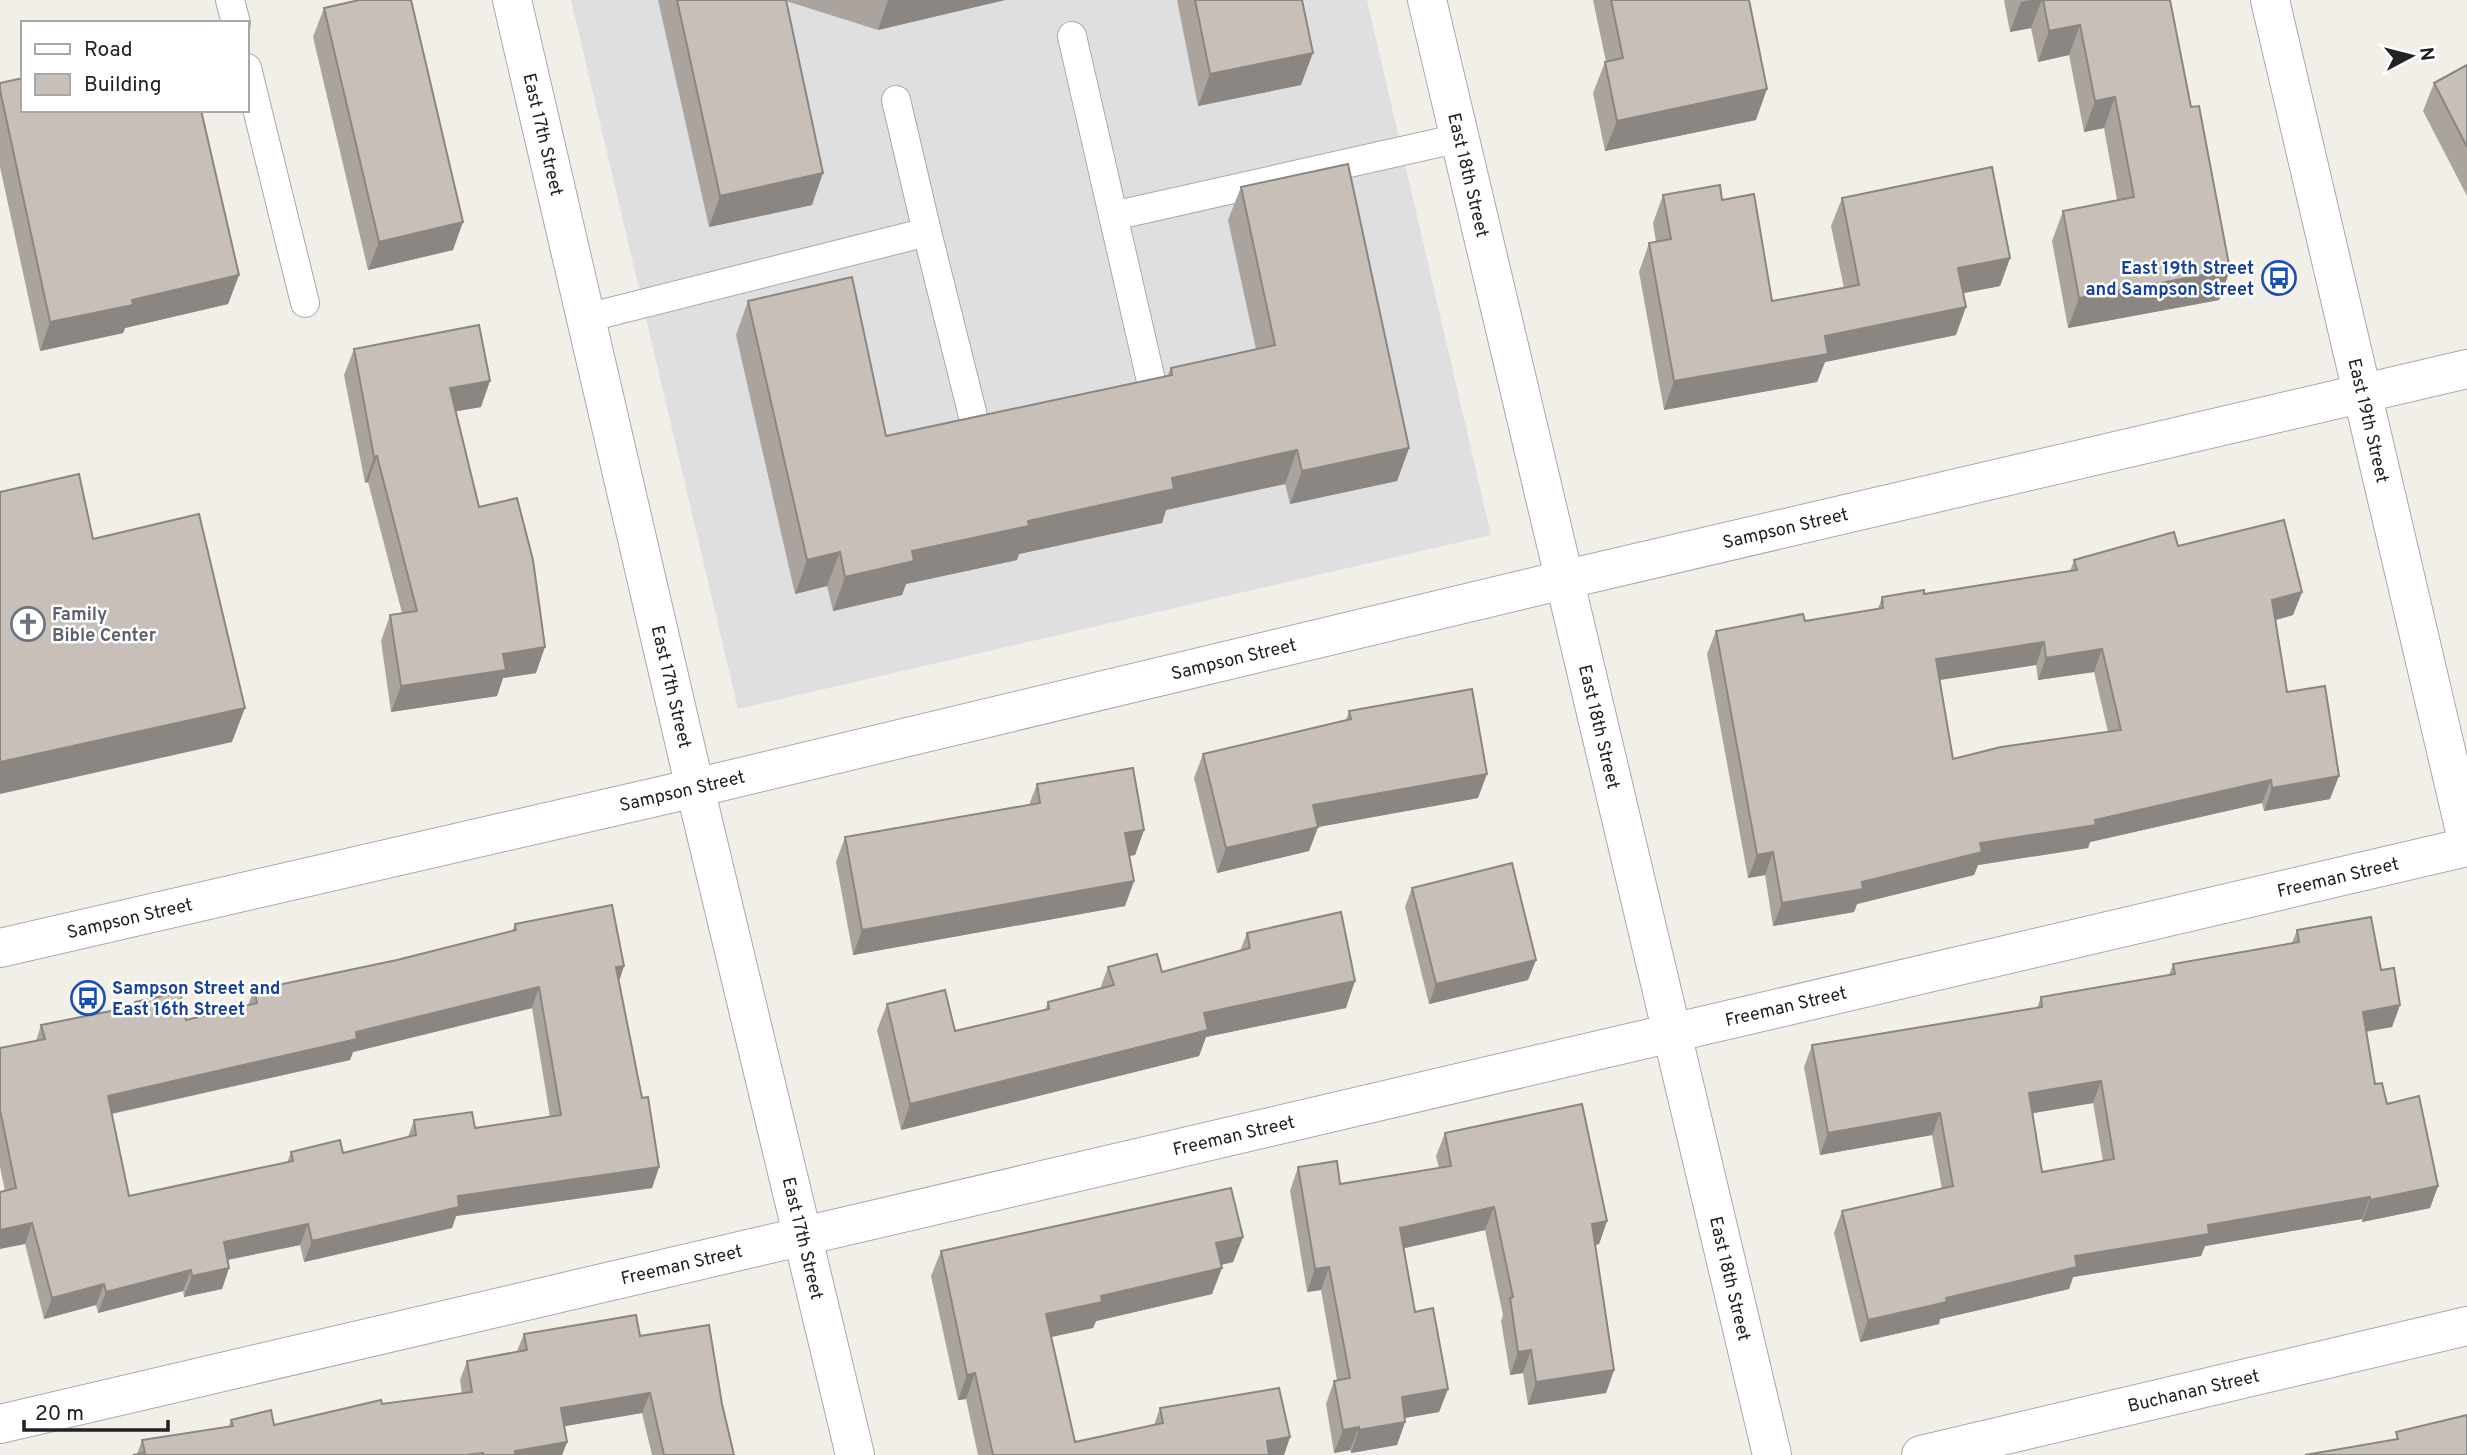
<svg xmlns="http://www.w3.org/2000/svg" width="2467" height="1455" font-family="Overpass,sans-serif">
<rect width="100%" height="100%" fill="#f2efe9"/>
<!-- residential -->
<polygon fill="#e0dfdf" points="571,0 1367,0 1491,535 738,709"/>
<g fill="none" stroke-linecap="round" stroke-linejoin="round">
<!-- service casing -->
<g stroke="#a9a9a9" stroke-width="30">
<g id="service">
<polyline points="230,0 236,23"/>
<polyline points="1072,36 1152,385"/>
<polyline points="247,68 305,303"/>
<polyline points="1113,216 1460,138"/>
<polyline points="927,232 973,416"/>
<polyline points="586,318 927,232 896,100"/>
</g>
</g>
<!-- minor casing -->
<g stroke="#a9a9a9" stroke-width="40">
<g id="minor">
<path id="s1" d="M 512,0 L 695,788 L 855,1455"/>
<path id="s2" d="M 1427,0 L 1772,1455"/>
<path id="s3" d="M 0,948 L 695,788 L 1563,580 L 2467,369"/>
<path id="s4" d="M 0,1424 L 2467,847"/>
<path id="s5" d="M 1921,1455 L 2467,1326"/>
</g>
</g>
<!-- tertiary casing -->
<g stroke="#a9a9a9" stroke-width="40">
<g id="tertiary">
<path id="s6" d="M 2270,0 L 2467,840"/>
</g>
</g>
<!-- service -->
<use href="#service" stroke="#fff" stroke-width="28"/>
<!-- minor -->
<use href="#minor" stroke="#fff" stroke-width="38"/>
<!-- tertiary -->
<use href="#tertiary" stroke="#fff" stroke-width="38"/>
</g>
<!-- wall -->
<g fill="#aba49e" fill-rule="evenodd">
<polygon points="658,0 1005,0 878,30 786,1 812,205 709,227"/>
<polygon points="1177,0 1302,0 1301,85 1198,106"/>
<polygon points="1593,0 1749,0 1756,120 1605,151 1593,93 1605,62 1606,62"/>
<polygon points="2004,0 2170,0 2191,107 2230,270 2219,300 2068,328 2052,241 2063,211 2117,200 2104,128 2084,132 2069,55 2038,62 2031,28 2010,32"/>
<polygon points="324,8 453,250 368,270 313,37"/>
<polygon points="2467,65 2467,196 2423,111 2434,83"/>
<polygon points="0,83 239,275 228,304 125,328 123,333 40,351 0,167"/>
<polygon points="1241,187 1409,448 1397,481 1290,504 1285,484 1166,510 1162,523 1019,554 1017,560 906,584 902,595 833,611 827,586 795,594 736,335 748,301 886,436 1167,376 1171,368 1256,349 1228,220"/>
<polygon points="1663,195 1722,200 1772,301 1844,288 1831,226 1842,198 2010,258 2000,286 1964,293 1956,335 1825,362 1817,382 1664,410 1639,272 1649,243 1656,242 1653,223"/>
<polygon points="354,349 481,407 456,411 479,507 536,673 503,678 497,696 391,712 381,641 390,615 402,613 368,482 365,483 344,375"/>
<path d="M 2178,546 L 2302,592 L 2293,615 L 2276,620 L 2287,692 L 2330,799 L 2264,811 L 2262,803 L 2090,842 L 2088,848 L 1978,865 L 1974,875 L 1857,904 L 1854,912 L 1773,926 L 1765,875 L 1748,878 L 1707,654 L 1716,631 L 1805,621 L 1878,609 L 1882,597 L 1924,594 L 2070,571 L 2074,560 ZM 2036,665 L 2038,680 L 2094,672 L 2108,732 L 1953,759 L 1939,680 Z"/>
<polygon points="1349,711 1478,798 1318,827 1309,851 1217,873 1194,778 1203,754 1346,720"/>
<polygon points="1037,784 1144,830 1135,855 1129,856 1134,881 1125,906 853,955 836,862 845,837 1029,805"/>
<polygon points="1412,888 1536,960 1528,980 1429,1004 1405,907"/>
<path d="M 515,924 L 624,966 L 619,981 L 642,1098 L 659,1167 L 652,1188 L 456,1216 L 452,1228 L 304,1262 L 300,1245 L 228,1260 L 229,1268 L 222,1289 L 184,1297 L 183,1291 L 98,1313 L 96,1305 L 44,1319 L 25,1244 L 5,1191 L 0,1167 L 0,1048 L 36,1041 L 41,1025 L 133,1006 L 135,1002 L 186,1020 L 248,1005 L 254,990 L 397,960 L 512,931 ZM 532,1008 L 550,1117 L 475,1128 L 414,1120 L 408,1137 L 343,1153 L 291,1152 L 287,1163 L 129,1196 L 112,1114 L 350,1060 L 353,1052 Z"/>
<path d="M 2297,930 L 2381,970 L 2400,1005 L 2392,1027 L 2366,1032 L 2375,1084 L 2438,1186 L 2430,1208 L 2362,1222 L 2362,1219 L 2205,1246 L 2201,1256 L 2073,1277 L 2069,1289 L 1940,1319 L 1939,1324 L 1860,1342 L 1834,1233 L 1842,1211 L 1942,1189 L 1932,1135 L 1820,1155 L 1804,1067 L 1812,1045 L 2037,1008 L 2041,997 L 2169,975 L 2173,964 L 2292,943 ZM 2093,1103 L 2103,1161 L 2042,1172 L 2033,1113 Z"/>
<polygon points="1247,933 1346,1008 1206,1037 1199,1056 901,1130 877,1030 887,1004 955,1031 1045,1010 1048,1002 1100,989 1108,967 1162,972 1240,951"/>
<polygon points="1445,1133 1607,1221 1599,1244 1595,1245 1614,1370 1606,1393 1528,1405 1523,1373 1510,1375 1501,1321 1503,1315 1485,1230 1404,1248 1415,1312 1448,1389 1439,1412 1405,1418 1405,1422 1397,1445 1351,1453 1350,1450 1334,1453 1326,1404 1334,1381 1337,1380 1321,1290 1307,1292 1290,1191 1298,1167 1340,1184 1439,1168 1436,1156"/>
<polygon points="1243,1237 1233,1262 1221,1265 1212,1294 1096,1321 1093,1328 1051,1337 1075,1442 1154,1425 1160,1408 1290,1437 1284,1455 978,1455 966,1399 958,1400 931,1276 941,1251"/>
<polygon points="524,1334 640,1336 722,1404 734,1455 652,1455 642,1413 564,1426 567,1442 562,1455 133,1455 137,1454 142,1440 229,1426 231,1420 274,1425 382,1404 462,1394 460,1380 467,1361 517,1351"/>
</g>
<!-- shaded-wall -->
<g fill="#8b8681">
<polygon points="888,0 1005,0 878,30"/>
<polygon points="2030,0 2042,0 2031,28 2010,32 2021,2"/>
<polygon points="2080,25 2069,55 2038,62 2049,31"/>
<polygon points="1313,53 1301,85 1198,106 1210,74"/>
<polygon points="1767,89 1756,120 1605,151 1617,121"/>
<polygon points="2115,97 2104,128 2084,132 2095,101"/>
<polygon points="823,173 812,205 709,227 720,196"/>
<polygon points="463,222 453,250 368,270 379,242"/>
<polygon points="2010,258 2000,286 1948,296 1958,268"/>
<polygon points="2230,270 2219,300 2068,328 2079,298"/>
<polygon points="239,275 228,304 125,328 123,333 40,351 50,322 132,300"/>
<polygon points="1966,307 1956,335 1825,362 1817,382 1664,410 1674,381 1825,336"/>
<polygon points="490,381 481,407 441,414 450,388"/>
<polygon points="1409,448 1397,481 1290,504 1302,471"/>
<polygon points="1297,450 1285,484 1166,510 1162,523 1019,554 1017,560 906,584 902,595 833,611 845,577 912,551 1028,521 1172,478"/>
<polygon points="377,456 368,482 365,483 374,457"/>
<polygon points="840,552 827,586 795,594 807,560"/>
<polygon points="2302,592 2293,615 2264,623 2272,600"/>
<polygon points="2044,642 2036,665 1927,682 1936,659"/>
<polygon points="545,647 536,673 503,678 497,696 391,712 401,686 503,654"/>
<polygon points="2102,649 2094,672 2038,680 2046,658"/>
<polygon points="245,708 232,742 0,794 0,762"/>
<polygon points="1487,774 1478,798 1318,827 1309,851 1217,873 1226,848 1313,805"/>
<polygon points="2339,776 2330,799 2264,811 2272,788"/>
<polygon points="2271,780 2262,803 2090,842 2088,848 1978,865 1974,875 1857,904 1854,912 1773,926 1782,903 1980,843 2095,820"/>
<polygon points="1144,830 1135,855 1116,858 1125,833"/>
<polygon points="1773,852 1765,875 1748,878 1757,855"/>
<polygon points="1134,881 1125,906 853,955 862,930"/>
<polygon points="1536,960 1528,980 1429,1004 1436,984"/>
<polygon points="624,966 617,987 616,967"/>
<polygon points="1355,981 1346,1008 1206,1037 1199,1056 901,1130 910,1104 1204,1013"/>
<polygon points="539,987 532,1008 353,1052 350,1060 100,1116 108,1096"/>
<polygon points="2400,1005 2392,1027 2355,1033 2363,1012"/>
<polygon points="2101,1081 2093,1103 2021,1115 2029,1093"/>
<polygon points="1940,1113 1932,1135 1820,1155 1828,1133"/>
<polygon points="659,1167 652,1188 456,1216 452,1228 304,1262 312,1241 458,1196"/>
<polygon points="2438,1186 2430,1208 2362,1222 2370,1200"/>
<polygon points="2370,1197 2362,1219 2205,1246 2201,1256 2073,1277 2069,1289 1940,1319 1939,1324 1860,1342 1868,1320 1946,1298 2075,1256 2208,1225"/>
<polygon points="1494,1207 1485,1230 1392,1251 1400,1228"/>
<polygon points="1607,1221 1599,1244 1584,1247 1592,1224"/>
<polygon points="32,1223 25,1244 0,1249 0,1230"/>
<polygon points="308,1224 300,1245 216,1262 224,1242"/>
<polygon points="1243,1237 1233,1262 1207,1268 1216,1243"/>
<polygon points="1329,1267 1321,1290 1307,1292 1315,1269"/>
<polygon points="229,1268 222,1289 184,1297 192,1276"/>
<polygon points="1222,1268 1212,1294 1096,1321 1093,1328 1037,1340 1046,1314 1101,1296"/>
<polygon points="191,1270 183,1291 98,1313 106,1292"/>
<polygon points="104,1284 96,1305 44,1319 52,1298"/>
<polygon points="1531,1350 1523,1373 1510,1375 1518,1352"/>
<polygon points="1614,1370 1606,1393 1528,1405 1536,1382"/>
<polygon points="975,1373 966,1399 958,1400 967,1375"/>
<polygon points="1448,1389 1439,1412 1393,1420 1402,1397"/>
<polygon points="650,1393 642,1413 554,1428 561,1408"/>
<polygon points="1405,1422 1397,1445 1351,1453 1359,1430"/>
<polygon points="1359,1427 1350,1450 1334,1453 1343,1430"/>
<polygon points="1290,1437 1284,1455 1262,1455 1267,1441"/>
<polygon points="567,1442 562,1455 513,1455 515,1451"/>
</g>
<!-- building -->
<g fill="#c7bfb8" stroke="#8b8681" stroke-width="2" fill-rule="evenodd">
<polygon points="359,0 411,0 463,222 379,242 324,8"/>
<polygon points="677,0 786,0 823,173 720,196"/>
<polygon points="1195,0 1302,0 1313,53 1210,74"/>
<polygon points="1611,0 1749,0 1767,89 1617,121 1605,62 1623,58"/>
<polygon points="2043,0 2170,0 2191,107 2199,106 2230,270 2079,298 2063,211 2134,197 2115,97 2095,101 2080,25 2049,31"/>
<polygon points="2467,65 2467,147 2434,83"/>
<polygon points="23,78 23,110 201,110 239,275 132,300 133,305 50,322 0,90 0,83"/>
<polygon points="1348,164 1409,448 1302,471 1297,450 1172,478 1174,489 1028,521 1029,526 912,551 914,561 845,577 840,552 807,560 748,301 852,277 886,436 1172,375 1171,368 1275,345 1241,187"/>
<polygon points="1992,167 2010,258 1958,268 1966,307 1825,336 1828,354 1674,381 1649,243 1671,239 1663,195 1720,185 1722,200 1754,194 1772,301 1859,285 1842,198"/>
<polygon points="479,325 490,381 450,388 479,507 517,498 533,560 545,647 503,654 506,670 401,686 390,615 417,611 377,456 374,457 354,349"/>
<polygon points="79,474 93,539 199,514 245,708 0,762 0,492"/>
<path d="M 2284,520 L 2302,592 L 2272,600 L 2287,692 L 2325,686 L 2339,776 L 2272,788 L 2271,780 L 2095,820 L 2096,825 L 1980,843 L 1982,852 L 1862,882 L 1863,889 L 1782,903 L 1773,852 L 1757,855 L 1716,631 L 1803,614 L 1805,621 L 1883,608 L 1882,597 L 1924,590 L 1924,594 L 2077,570 L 2074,560 L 2174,532 L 2178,546 ZM 2044,642 L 2046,658 L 2102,649 L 2121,730 L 2001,747 L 1953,759 L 1936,659 Z"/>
<polygon points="1472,689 1487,774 1313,805 1318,827 1226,848 1203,754 1351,719 1349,711"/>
<polygon points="1133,768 1144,830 1125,833 1134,881 862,930 845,837 1040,803 1037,784"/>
<polygon points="1512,863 1536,960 1436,984 1412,888"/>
<path d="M 612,905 L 624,966 L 616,967 L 642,1098 L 648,1097 L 659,1167 L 458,1196 L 459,1207 L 312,1241 L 308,1224 L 224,1242 L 229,1268 L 192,1276 L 191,1270 L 106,1292 L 104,1284 L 52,1298 L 32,1223 L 0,1230 L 0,1192 L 16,1188 L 0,1110 L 0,1048 L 45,1039 L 41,1025 L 136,1006 L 135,1002 L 180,992 L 186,1020 L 257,1003 L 254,990 L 397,960 L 516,930 L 515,924 ZM 539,987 L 561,1115 L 475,1128 L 472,1112 L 414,1120 L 416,1135 L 343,1153 L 340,1140 L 291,1152 L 293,1161 L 129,1196 L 108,1096 L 357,1039 L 356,1032 Z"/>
<polygon points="1341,912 1355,981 1204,1013 1208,1030 910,1104 887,1004 945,990 955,1031 1049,1009 1048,1002 1114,985 1108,967 1157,954 1162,972 1250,948 1247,933"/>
<path d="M 2371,917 L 2381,970 L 2394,968 L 2400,1005 L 2363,1012 L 2375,1084 L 2382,1083 L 2387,1104 L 2419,1096 L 2438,1186 L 2370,1200 L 2370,1197 L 2208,1225 L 2209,1234 L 2075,1256 L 2077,1267 L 1946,1298 L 1947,1302 L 1868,1320 L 1842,1211 L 1953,1186 L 1940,1113 L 1828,1133 L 1812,1045 L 2042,1007 L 2041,997 L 2175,974 L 2173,964 L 2299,942 L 2297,930 ZM 2101,1081 L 2114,1159 L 2042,1172 L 2029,1093 Z"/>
<polygon points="1582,1104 1607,1221 1592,1224 1614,1370 1536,1382 1531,1350 1518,1352 1510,1298 1513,1297 1494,1207 1400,1228 1415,1312 1433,1308 1448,1389 1402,1397 1405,1422 1359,1430 1359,1427 1343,1430 1334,1381 1350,1378 1329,1267 1315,1269 1298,1167 1337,1161 1340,1184 1451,1166 1445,1133"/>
<polygon points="1231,1188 1243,1237 1216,1243 1222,1268 1101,1296 1102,1302 1046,1314 1075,1442 1163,1423 1160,1408 1279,1388 1290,1437 1267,1441 1269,1455 993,1455 975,1373 967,1375 941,1251"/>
<polygon points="636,1315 640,1336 709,1325 722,1404 734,1455 664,1455 650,1393 561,1408 567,1442 515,1451 515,1455 483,1455 483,1453 466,1455 133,1455 145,1453 142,1440 233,1426 231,1420 271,1410 274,1425 381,1400 382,1404 472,1392 467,1361 527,1350 524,1334"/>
<polygon points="2467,1415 2467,1455 2305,1455 2398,1439 2396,1432"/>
</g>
<!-- icons -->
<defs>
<g id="bus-ring" transform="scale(1.75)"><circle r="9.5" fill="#fff" stroke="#1a4fb4" stroke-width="1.5"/><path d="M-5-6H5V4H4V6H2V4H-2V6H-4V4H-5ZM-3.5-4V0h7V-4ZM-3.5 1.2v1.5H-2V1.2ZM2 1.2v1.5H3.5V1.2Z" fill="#1a4fb4"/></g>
<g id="church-ring" transform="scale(1.75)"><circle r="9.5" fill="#fff" stroke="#6b7280" stroke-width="1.5"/><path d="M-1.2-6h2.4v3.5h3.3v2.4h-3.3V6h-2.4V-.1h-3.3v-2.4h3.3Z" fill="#6b7280"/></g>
</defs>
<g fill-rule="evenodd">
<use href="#bus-ring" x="2279" y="278"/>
<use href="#church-ring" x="28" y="624"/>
<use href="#bus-ring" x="88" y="998"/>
</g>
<g text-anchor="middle" stroke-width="5" stroke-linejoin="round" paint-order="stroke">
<!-- street labels -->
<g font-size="18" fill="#222" stroke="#fff">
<text dy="6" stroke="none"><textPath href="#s1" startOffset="138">East 17th Street</textPath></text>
<text dy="6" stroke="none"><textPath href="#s2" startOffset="180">East 18th Street</textPath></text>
<text dy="6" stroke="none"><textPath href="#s6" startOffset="432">East 19th Street</textPath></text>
<text dy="6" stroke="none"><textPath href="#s3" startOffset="1834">Sampson Street</textPath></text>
<text dy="6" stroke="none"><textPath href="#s3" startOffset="1267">Sampson Street</textPath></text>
<text dy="6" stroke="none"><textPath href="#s1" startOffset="705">East 17th Street</textPath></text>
<text dy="6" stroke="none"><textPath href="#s2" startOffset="747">East 18th Street</textPath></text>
<text dy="6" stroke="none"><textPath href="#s3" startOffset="700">Sampson Street</textPath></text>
<text dy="6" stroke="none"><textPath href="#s4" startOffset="2401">Freeman Street</textPath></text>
<text dy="6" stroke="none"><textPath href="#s3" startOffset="133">Sampson Street</textPath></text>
<text dy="6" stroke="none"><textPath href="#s4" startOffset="1834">Freeman Street</textPath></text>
<text dy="6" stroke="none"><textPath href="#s4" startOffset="1267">Freeman Street</textPath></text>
<text dy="6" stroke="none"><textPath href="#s1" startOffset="1272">East 17th Street</textPath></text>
<text dy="6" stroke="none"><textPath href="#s4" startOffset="700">Freeman Street</textPath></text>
<text dy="6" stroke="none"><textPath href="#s2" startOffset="1314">East 18th Street</textPath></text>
<text dy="6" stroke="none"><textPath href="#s5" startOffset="280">Buchanan Street</textPath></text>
</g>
<!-- transit labels -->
<g font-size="18" font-weight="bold" fill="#164399" stroke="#fff" text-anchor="end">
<text x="2254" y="274">East 19th Street<tspan x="2254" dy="21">and Sampson Street</tspan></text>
<text x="112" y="994" text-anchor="start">Sampson Street and<tspan x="112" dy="21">East 16th Street</tspan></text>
</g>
<!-- worship labels -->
<g font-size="18" font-weight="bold" fill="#5b616d" stroke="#fff" text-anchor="start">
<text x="52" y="620">Family<tspan x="52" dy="21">Bible Center</tspan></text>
</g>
</g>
<!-- legend -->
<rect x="21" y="21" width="228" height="91" fill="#ffffff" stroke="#a7a7a7" stroke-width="2"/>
<rect x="35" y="44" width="35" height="10" fill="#ffffff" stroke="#a7a7a7" stroke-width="2"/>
<text x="84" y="56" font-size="21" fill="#222222">Road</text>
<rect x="35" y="74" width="35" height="21" fill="#c7bfb8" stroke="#a7a7a7" stroke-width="2"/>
<text x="84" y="91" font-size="21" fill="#222222">Building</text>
<!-- north arrow -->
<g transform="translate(2411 56) rotate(83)" stroke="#ffffff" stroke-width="5" paint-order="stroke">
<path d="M0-5L12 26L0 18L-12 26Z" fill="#222222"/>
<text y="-10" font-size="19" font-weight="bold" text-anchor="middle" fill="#222222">N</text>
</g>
<!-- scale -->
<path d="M24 1420v10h144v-10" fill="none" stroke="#222222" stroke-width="3.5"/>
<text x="35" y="1420" font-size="21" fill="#222222" stroke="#ffffff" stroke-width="5" paint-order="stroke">20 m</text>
</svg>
